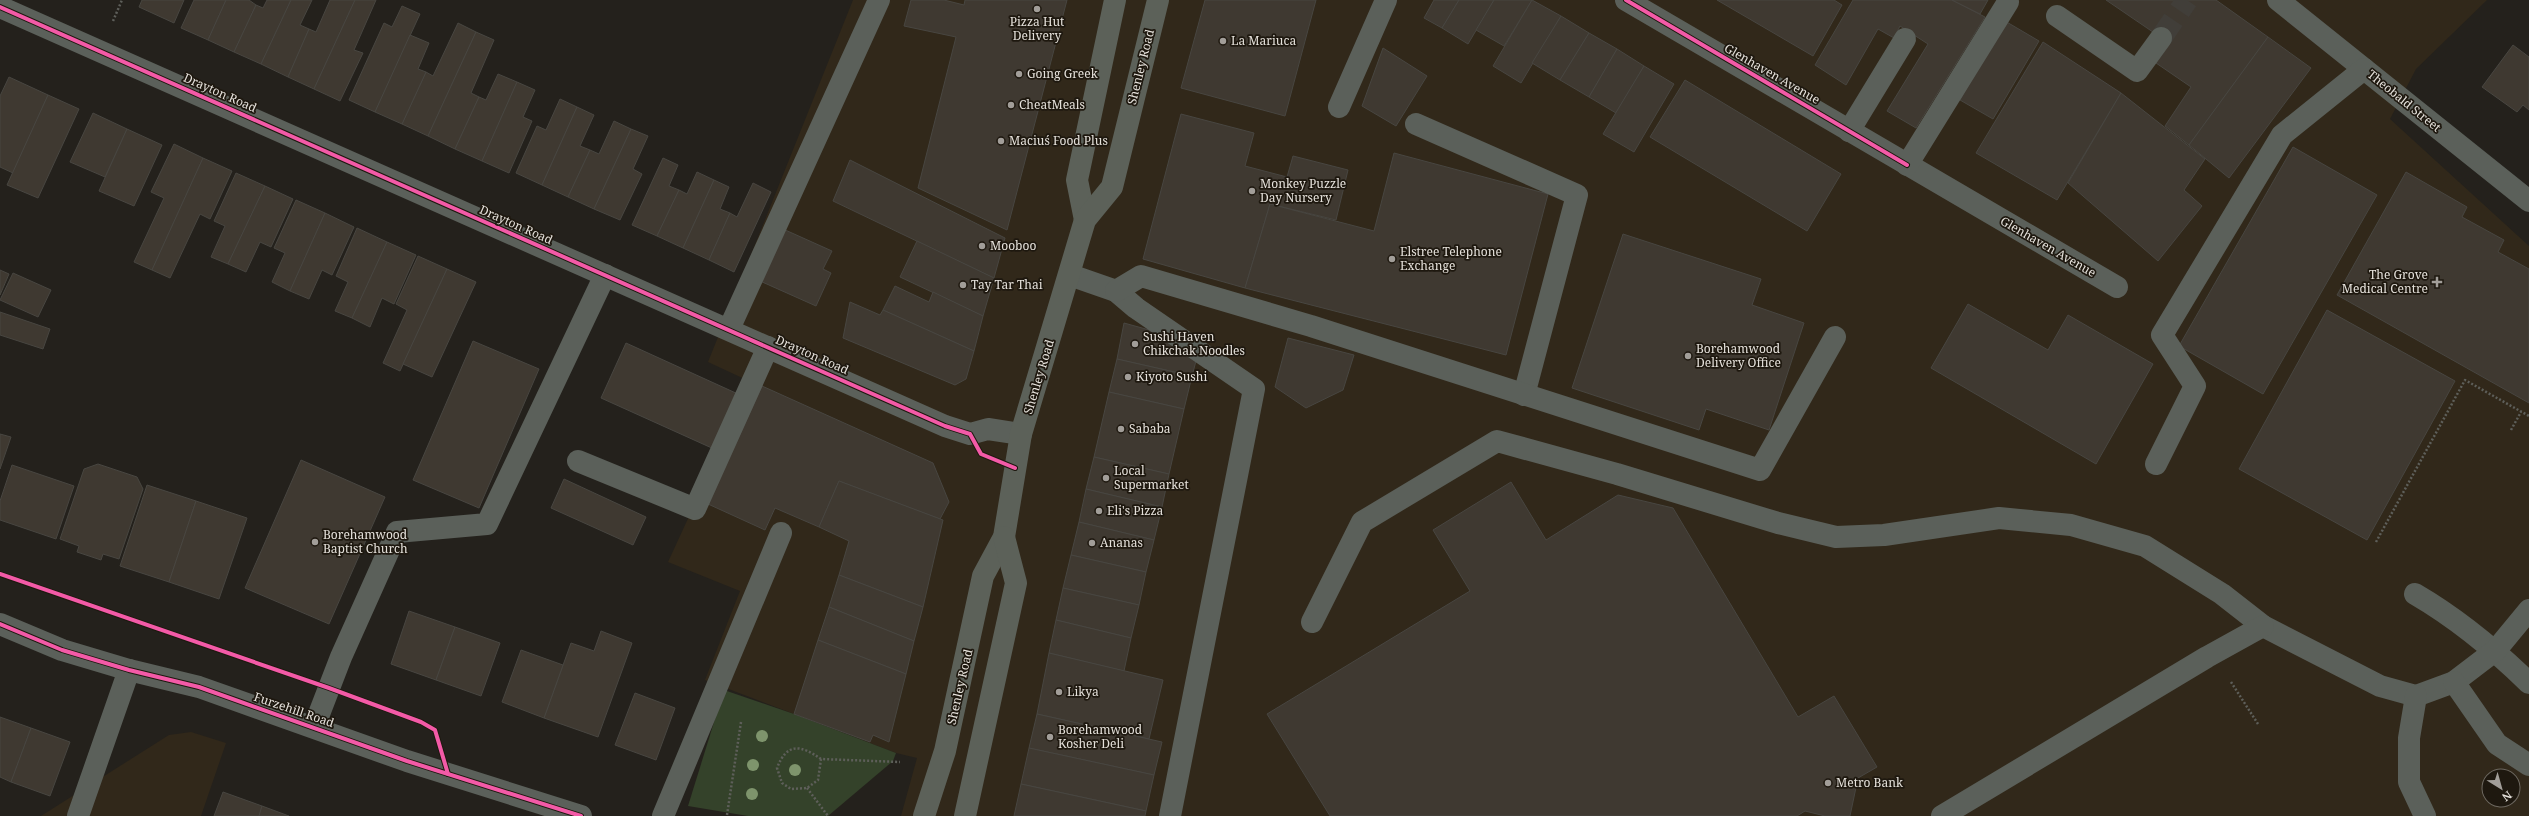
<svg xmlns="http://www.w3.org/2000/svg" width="2529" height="816" font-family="'Noto Serif',serif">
<rect width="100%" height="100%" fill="#24211c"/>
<!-- built -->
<g fill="#31281a" fill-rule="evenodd">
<path d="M 853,0 L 2487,0 L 2416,69 L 2390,119 L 2529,246 L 2529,816 L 901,816 L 917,758 L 896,753 L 705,680 L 740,591 L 668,562 L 751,382 L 708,362 ZM 2489,776 L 2513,776 L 2513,800 L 2489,800 Z"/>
<polygon points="191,732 226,743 201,816 41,816 169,735"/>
</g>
<!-- green -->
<polygon fill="#34422a" points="724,690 794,714 896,753 893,761 828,816 748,816 688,806"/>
<!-- building -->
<g fill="#3f3931" stroke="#484641">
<polygon points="142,0 184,0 174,23 139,7"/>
<polygon points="194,0 226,0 208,40 181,28"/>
<polygon points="226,0 249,0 256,5 234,52 208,40"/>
<polygon points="267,0 291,0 261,64 234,52 256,5 263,8"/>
<polygon points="291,0 312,0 300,25 309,29 288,77 261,64"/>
<polygon points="330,0 355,0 314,89 288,77 309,29 316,32"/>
<polygon points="355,0 376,0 354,50 363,53 340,101 314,89"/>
<polygon points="911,0 944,0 964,5 965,0 1067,0 1007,230 918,188 956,37 904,26"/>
<polygon points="1205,0 1316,0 1285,116 1181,88"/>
<polygon points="1434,0 1459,0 1442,28 1424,18"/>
<polygon points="1459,0 1494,0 1468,44 1442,28"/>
<polygon points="1494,0 1532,0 1504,46 1476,30"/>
<polygon points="1532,0 1561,16 1521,83 1493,66"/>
<polygon points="1717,0 1834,0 1842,5 1813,56"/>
<polygon points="1853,0 1952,0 1985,17 1916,128 1887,111 1928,44 1900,26 1894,38 1878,29 1846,85 1815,65"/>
<polygon points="1952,0 1988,0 1980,14"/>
<polygon points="2106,0 2216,0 2268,37 2189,145 2165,126 2191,87 2156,63 2169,43"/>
<polygon points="402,6 420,14 375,112 349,100 384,23 392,27"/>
<polygon points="1561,16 1589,33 1560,80 1532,63"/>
<polygon points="2005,21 2039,41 1993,119 1960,100"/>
<polygon points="458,23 476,32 428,136 402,124 426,72 433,76"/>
<polygon points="476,32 494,40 471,93 479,97 455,149 428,136"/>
<polygon points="1589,33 1617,49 1589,97 1560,80"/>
<polygon points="410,35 429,43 418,69 426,72 402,124 375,112"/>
<polygon points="2268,37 2311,68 2229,178 2189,145"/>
<polygon points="2043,42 2121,93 2057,200 1976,153"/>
<polygon points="2513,45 2529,57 2529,110 2523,105 2517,112 2482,87"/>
<polygon points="1383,48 1427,76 1396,126 1362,106"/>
<polygon points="1617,49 1644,66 1616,113 1589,97"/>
<polygon points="1644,66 1674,84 1634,152 1603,134"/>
<polygon points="498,74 517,82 482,161 455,149 479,97 486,100"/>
<polygon points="9,77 48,95 13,173 0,167 0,96"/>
<polygon points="1685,80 1841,174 1807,231 1650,137"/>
<polygon points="517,82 535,90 523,117 532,121 509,173 482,161"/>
<polygon points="2121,93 2205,159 2184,190 2202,206 2158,261 2068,183"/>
<polygon points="48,95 79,109 38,198 7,185"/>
<polygon points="560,99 577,107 542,185 516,173 537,126 546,130"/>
<polygon points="577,107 594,115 580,146 590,150 568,197 542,185"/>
<polygon points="93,113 127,129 105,177 70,162"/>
<polygon points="1181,114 1254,133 1245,166 1287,177 1293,156 1348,170 1336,220 1270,204 1245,288 1143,259"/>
<polygon points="614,121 631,129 594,209 568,197 590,150 599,154"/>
<polygon points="127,129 162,145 134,206 99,191"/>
<polygon points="631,129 648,136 633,169 642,174 620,220 594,209"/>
<polygon points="174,144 203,158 152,270 134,262 164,198 151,192"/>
<polygon points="2293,147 2377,195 2263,394 2179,346"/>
<polygon points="1394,153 1548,194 1506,355 1245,288 1270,204 1374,231"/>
<polygon points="203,158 232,171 210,219 200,214 170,278 152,270"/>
<polygon points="663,158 678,165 669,186 679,190 657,236 632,225"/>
<polygon points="850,160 1005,238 994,278 833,201"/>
<polygon points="697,172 714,180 683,248 657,236 679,190 687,194"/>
<polygon points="2406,172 2467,207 2462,217 2504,240 2498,252 2529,269 2529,403 2337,295"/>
<polygon points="236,173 265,186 228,264 211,257 225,226 214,221"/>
<polygon points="714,180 729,187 720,209 730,213 709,260 683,248"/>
<polygon points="753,183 771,192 734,272 709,260 730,213 737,217"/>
<polygon points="265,186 293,199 271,247 260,242 246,272 228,264"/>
<polygon points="296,200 325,213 290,291 272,282 285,253 274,248"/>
<polygon points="325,213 354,227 332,275 322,270 309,299 290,291"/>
<polygon points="357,228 387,242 352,318 335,311 348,282 336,276"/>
<polygon points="783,229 832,251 823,269 831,273 816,306 760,281"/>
<polygon points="1623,234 1761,279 1752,305 1804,323 1769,430 1706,409 1699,430 1572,388"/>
<polygon points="917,241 994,278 983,316 900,277"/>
<polygon points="387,242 416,255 394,304 382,298 370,327 352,318"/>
<polygon points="418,256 447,269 400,371 383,363 407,310 396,304"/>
<polygon points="447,269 476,282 432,377 403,364"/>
<polygon points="0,270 9,274 0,295"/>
<polygon points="13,273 51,290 38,317 0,300"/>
<polygon points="895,286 929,302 933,292 983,316 974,351 883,310"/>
<polygon points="850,302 880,315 883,310 974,351 966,379 955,385 843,338"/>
<polygon points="1968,304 2048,350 2068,315 2153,364 2096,464 1931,368"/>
<polygon points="2327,310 2455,381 2367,540 2239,469"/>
<polygon points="0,312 50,329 43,349 0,335"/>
<polygon points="1124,323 1153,331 1196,361 1192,376 1117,359"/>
<polygon points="1288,338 1354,355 1343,390 1306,408 1275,387"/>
<polygon points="473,341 539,369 479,508 413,480"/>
<polygon points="626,343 738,394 714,449 601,398"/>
<polygon points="1117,359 1192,376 1184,409 1109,392"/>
<polygon points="762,386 933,463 949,502 940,519 839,481 819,527 775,508 765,530 708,504"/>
<polygon points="1109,392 1184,409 1169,474 1094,457"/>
<polygon points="0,434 11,437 0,469"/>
<polygon points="1094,457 1169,474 1162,507 1086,489"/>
<polygon points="301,460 385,497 329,624 245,588"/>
<polygon points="98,464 137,477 143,489 119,559 103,554 101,560 77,552 79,546 60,539 84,469"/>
<polygon points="12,465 74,486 56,539 0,520 0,501"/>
<polygon points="564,479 646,517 633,545 551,508"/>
<polygon points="839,481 943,520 923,607 839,575 849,541 819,527"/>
<polygon points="1511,482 1546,540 1618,495 1673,508 1798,717 1834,696 1877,767 1858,778 1850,816 1825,816 1805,811 1797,816 1330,816 1267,714 1470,591 1433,530"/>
<polygon points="147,485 196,501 169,582 120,566"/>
<polygon points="1086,489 1162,507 1154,540 1079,522"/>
<polygon points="196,501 247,518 219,599 169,582"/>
<polygon points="1079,522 1154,540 1146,572 1071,555"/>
<polygon points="1071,555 1146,572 1139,605 1063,588"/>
<polygon points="839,575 923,607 914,641 829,607"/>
<polygon points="1063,588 1139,605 1131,638 1056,620"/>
<polygon points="829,607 914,641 906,674 818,640"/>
<polygon points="409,611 455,627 436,680 391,664"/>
<polygon points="1056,620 1131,638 1124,671 1049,653"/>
<polygon points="455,627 500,643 481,696 436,680"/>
<polygon points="601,631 632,643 598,737 544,718 571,643 594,651"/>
<polygon points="818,640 906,674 889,742 873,735 870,742 794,714"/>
<polygon points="521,650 563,665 544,718 502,702"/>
<polygon points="1049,653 1163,680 1149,739 1037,714"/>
<polygon points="635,693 675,708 656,760 615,745"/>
<polygon points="1037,714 1162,742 1154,775 1029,748"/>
<polygon points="0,717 31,728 11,782 0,777"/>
<polygon points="31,728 70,742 50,796 11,782"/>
<polygon points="1029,748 1154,775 1146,811 1021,784"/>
<polygon points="1021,784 1146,811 1145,816 1014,816"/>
<polygon points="223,792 262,806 259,816 214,816"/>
<polygon points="262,806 289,816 259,816"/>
</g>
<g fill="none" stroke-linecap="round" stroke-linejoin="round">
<!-- minor-tunnel -->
<polyline stroke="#413e39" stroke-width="22" stroke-dasharray="22 11" stroke-linecap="butt" points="2161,38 2187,0"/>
<!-- path -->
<g stroke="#5e5f5a" stroke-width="2.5" stroke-dasharray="2 2" stroke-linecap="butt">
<polyline points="113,21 122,0"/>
<polyline points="2511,430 2521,412"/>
<polyline points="2376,542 2465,380 2529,416"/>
<polyline points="2231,682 2258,724"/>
<path d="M 821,759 C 801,745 787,742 777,768 L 782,783 L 791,789 L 807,788 L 818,780 L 821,759 L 900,762"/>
<polyline points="807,788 828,816"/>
<polyline points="727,815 741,722"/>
</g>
<!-- minor -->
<g stroke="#5b605a" stroke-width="22">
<polyline points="1626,0 2117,287"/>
<polyline points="2278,0 2529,201"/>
<polyline points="0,7 945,426 970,434 988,429 1021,434"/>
<polyline points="2057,16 2137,71 2161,38"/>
<polyline points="1339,107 1386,0"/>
<polyline points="1416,124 1577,195 1524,395"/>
<polyline points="1849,131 1905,39"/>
<polyline points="1907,165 2008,2"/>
<polyline points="1070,275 1116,291 1136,308 1254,389 1170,816"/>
<polyline points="1116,291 1141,276 1311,326 1760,470 1835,337"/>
<polyline points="729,329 879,0"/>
<polyline points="578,461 695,509 768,347"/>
<polyline points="2156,464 2195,386 2162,335 2282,135 2364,69"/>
<path d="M 2415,594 C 2458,619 2494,649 2529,683"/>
<polyline points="1312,622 1362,522 1497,441 1617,474 1778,523 1836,537 1884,535 1999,518 2071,525 2145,546 2222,594 2263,626 2380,686 2416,696 2454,682 2496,650 2529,610"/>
<polyline points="0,624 62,650 129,670 199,687 407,761 581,816"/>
<polyline points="2454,682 2497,744 2529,765"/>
<polyline points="2416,696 2409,738 2409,782 2425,816"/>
<polyline points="314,727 341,657 397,532 487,524 605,275"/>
<polyline points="78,816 129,670"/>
<polyline points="663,816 781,533"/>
<polyline points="1942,816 2207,657 2263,626"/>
</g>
<!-- major -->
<g stroke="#5c6159" stroke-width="22">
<polyline points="1085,220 1077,180 1115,0"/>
<polyline points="924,816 945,751 983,576 1004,537 1021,434 1085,220 1112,187 1158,0"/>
<polyline points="965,816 1016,583 1004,537"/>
</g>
<!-- cycleway casing -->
<g stroke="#1e180f" stroke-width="6">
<g id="cycleway">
<polyline points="1626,0 1907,165"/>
<polyline points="0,7 945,426 970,434 981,454 1015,468"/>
<polyline points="0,574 329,688 421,722 435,730 448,774"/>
<polyline points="0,624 62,650 129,670 199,687 407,761 581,816"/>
</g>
</g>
<!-- cycleway -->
<use href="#cycleway" stroke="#f35aa7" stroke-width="4"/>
</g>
<!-- trees -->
<g fill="#7e946c">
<circle cx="762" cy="736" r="6"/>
<circle cx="753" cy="765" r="6"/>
<circle cx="795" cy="770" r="6"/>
<circle cx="752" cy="794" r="6"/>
</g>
<!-- markers -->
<g fill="#a29e99" stroke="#1e180f" stroke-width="1.5">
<circle cx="1037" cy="9" r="4"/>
<circle cx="1223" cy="41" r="4"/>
<circle cx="1019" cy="74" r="4"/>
<circle cx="1011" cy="105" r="4"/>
<circle cx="1001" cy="141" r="4"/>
<circle cx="1252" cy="191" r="4"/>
<circle cx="982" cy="246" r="4"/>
<circle cx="1392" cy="259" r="4"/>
<path d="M2435 276h4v4h4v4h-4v4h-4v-4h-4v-4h4z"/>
<circle cx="963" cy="285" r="4"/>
<circle cx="1135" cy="344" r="4"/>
<circle cx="1688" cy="356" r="4"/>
<circle cx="1128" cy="377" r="4"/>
<circle cx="1121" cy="429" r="4"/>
<circle cx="1106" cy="478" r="4"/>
<circle cx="1099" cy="511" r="4"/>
<circle cx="315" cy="542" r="4"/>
<circle cx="1092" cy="543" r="4"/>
<circle cx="1059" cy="692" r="4"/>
<circle cx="1050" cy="737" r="4"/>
<circle cx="1828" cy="783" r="4"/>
</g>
<g text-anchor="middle" stroke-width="3.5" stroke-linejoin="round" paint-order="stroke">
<!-- poi labels -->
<g font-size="12" fill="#e6e2dc" stroke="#1e180f" text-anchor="start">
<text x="1037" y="26" text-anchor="middle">Pizza Hut<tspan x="1037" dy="14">Delivery</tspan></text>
<text x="1231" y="45">La Mariuca</text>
<text x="1027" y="78">Going Greek</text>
<text x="1019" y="109">CheatMeals</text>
<text x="1009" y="145">Maciuś Food Plus</text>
<text x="1260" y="188">Monkey Puzzle<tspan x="1260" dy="14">Day Nursery</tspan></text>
<text x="990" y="250">Mooboo</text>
<text x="1400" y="256">Elstree Telephone<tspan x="1400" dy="14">Exchange</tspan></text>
<text x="2428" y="279" text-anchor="end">The Grove<tspan x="2428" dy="14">Medical Centre</tspan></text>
<text x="971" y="289">Tay Tar Thai</text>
<text x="1143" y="341">Sushi Haven<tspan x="1143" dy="14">Chikchak Noodles</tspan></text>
<text x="1696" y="353">Borehamwood<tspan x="1696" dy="14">Delivery Office</tspan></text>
<text x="1136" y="381">Kiyoto Sushi</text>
<text x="1129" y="433">Sababa</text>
<text x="1114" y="475">Local<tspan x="1114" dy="14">Supermarket</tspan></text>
<text x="1107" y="515">Eli's Pizza</text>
<text x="323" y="539">Borehamwood<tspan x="323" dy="14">Baptist Church</tspan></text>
<text x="1100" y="547">Ananas</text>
<text x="1067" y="696">Likya</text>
<text x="1058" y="734">Borehamwood<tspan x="1058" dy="14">Kosher Deli</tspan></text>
<text x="1836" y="787">Metro Bank</text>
</g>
<!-- street labels -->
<g font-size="12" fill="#e6e2dc" stroke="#1e180f">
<text transform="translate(1141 67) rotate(-76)" y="4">Shenley Road</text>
<text transform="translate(1772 74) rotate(30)" y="4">Glenhaven Avenue</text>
<text transform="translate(220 93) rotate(24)" y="4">Drayton Road</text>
<text transform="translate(2404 101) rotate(39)" y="4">Theobald Street</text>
<text transform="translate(516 225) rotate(24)" y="4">Drayton Road</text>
<text transform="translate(2048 247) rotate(30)" y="4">Glenhaven Avenue</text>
<text transform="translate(812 355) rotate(24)" y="4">Drayton Road</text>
<text transform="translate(1039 377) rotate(-73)" y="4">Shenley Road</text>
<text transform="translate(960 687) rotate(-77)" y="4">Shenley Road</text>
<text transform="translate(294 710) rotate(19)" y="4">Furzehill Road</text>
</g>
</g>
<!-- north arrow -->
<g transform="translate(2501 788) rotate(143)"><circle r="19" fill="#1e180f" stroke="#6e6961"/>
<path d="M0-3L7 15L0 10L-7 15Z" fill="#a29e99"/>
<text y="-6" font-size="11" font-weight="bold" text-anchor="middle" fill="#e6e2dc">N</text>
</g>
</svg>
